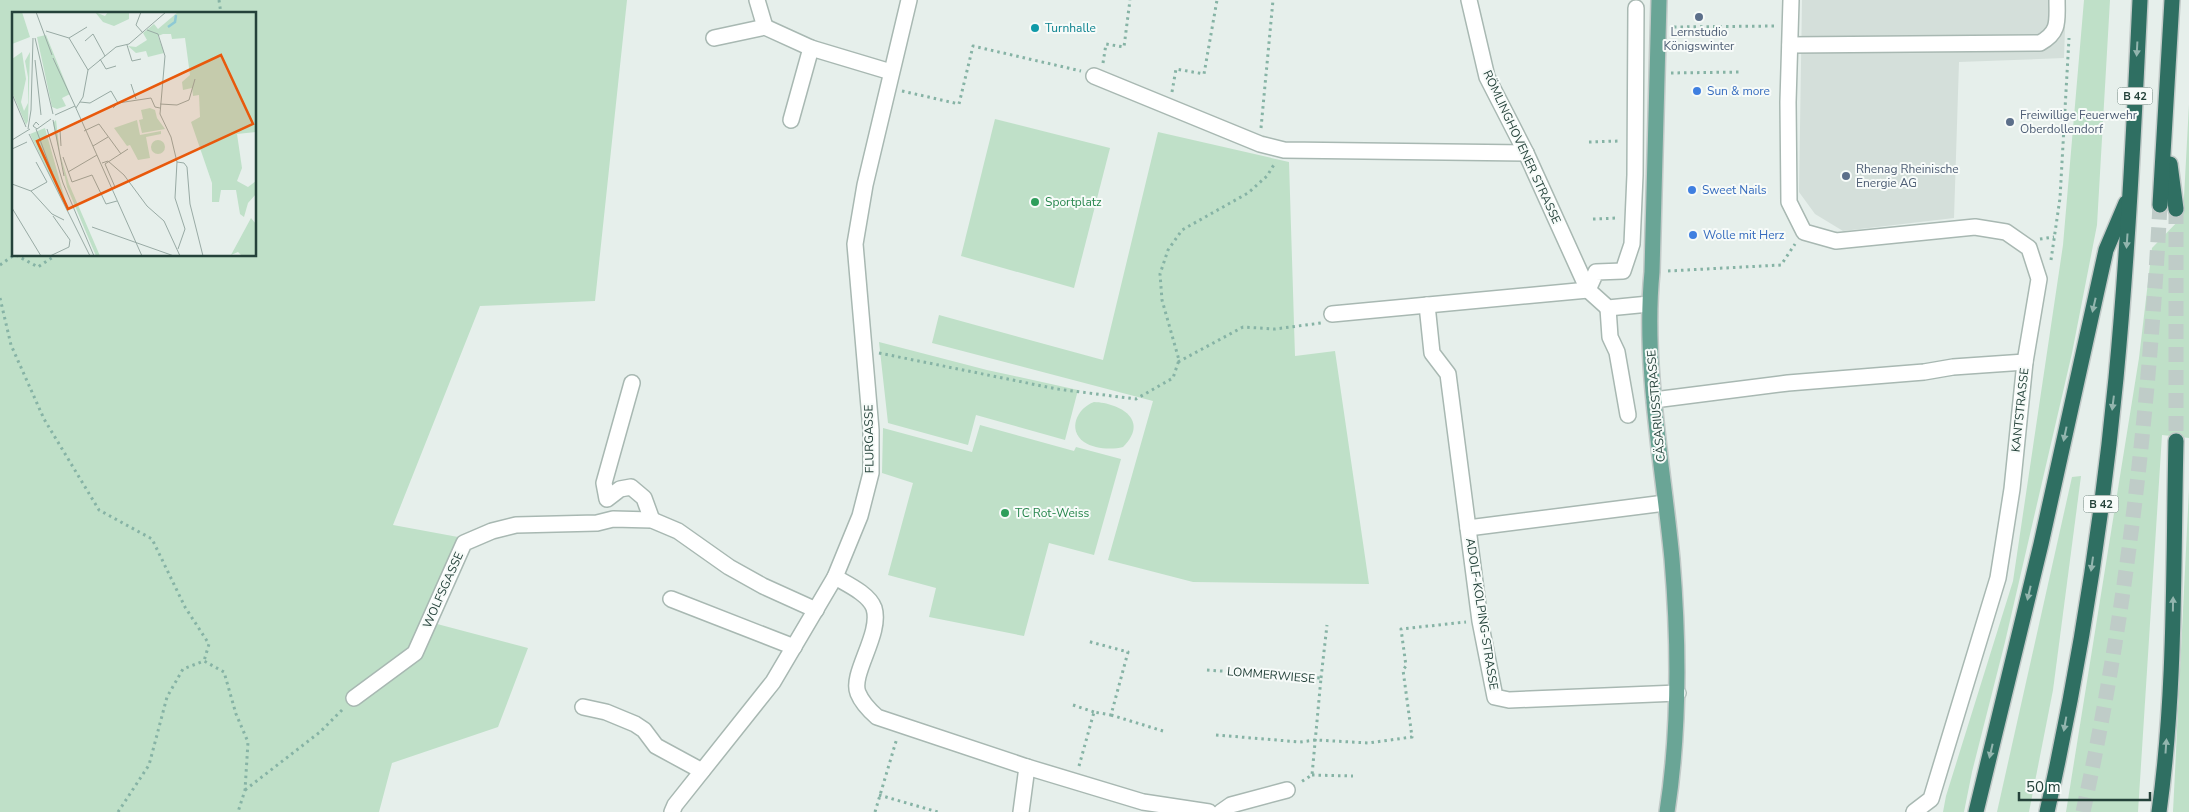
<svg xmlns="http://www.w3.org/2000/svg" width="2189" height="812" font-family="'Nunito Sans',sans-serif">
<rect width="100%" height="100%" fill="#e6efeb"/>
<!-- built -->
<polygon fill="#d4dfda" points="1802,0 2066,0 2064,58 1959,62 1954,218 1843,231 1815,214 1799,192"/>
<!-- green -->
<g fill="#bfe0c8" fill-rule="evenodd">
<path d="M 0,0 L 627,0 L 595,301 L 480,306 L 393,525 L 458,537 L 422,620 L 528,648 L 498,727 L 392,763 L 379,812 L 0,812 ZM 14,14 L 255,14 L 255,255 L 14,255 Z"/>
<polygon points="2084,0 2110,0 2097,225 2072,353 2005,642 1972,772 1964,812 1943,812 1946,796 2013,581 2063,245"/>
<polygon points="2189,104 2189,438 2162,435 2138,812 2066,812 2139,358 2152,248 2183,216"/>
<polygon points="995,119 1110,148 1074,288 961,256"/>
<polygon points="1158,132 1289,162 1295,356 1335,351 1369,584 1193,582 1108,560 1153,401 932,343 939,315 1103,360"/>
<polygon points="879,342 987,370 1078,390 1065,440 976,415 968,445 888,423"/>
<path d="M 1094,402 C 1120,403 1150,420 1123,447 C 1112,450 1094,449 1084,442 C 1067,430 1077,408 1094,402 Z"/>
<polygon points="980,425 1074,451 1076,447 1121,459 1094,555 1049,543 1024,636 929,617 936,588 888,575 913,483 882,473 883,428 972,452"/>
<polygon points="2081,476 2053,690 2029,812 1997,812 2072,477"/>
<polygon points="2189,489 2189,812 2173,812"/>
</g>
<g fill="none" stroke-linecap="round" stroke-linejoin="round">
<!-- highway-tunnel -->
<g stroke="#bfccc8" stroke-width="15" stroke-dasharray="15 8" stroke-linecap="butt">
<polyline points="2176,209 2176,441"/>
<path d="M 2083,812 C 2127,612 2149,409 2160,205"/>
</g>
<!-- minor casing -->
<g stroke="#a8b8b2" stroke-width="18">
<g id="minor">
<polyline points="757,0 765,27"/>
<polyline points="1469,0 1487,77 1526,153 1588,290 1608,308 1649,304"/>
<polyline points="1791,0 1788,102 1789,202 1804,232 1836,241 1975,227 2006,232 2029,248 2039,279 2025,362 2012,489 1998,578 1931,799 1914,812"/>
<polyline points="714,38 765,27 811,48 891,72"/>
<path d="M 1790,45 L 2040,43 C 2060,32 2057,21 2057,0"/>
<polyline points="1094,76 1260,144 1284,150 1526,153"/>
<polyline points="791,120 811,48"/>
<polyline points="1427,305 1432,353 1448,374 1480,621 1495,697 1509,700 1678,693"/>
<polyline points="1608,308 1610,337 1617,352 1628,415"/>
<polyline points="1332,314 1588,290 1596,272 1623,271 1632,244 1635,175 1636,8"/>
<polyline points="632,383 604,483 607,499 620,489 631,487 644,498 652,520"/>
<polyline points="1654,400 1788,383 1924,372 1953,367 2025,362"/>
<polyline points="1468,528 1665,503"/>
<path d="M 835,577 C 847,584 869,594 874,608 C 882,634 850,674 858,693 C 862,703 869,710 877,717 L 1027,767 L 1143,802 L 1209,812"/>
<polyline points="671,599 794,647"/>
<polyline points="354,698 415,653 464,543 492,531 516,525 597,523 613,519 652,520 678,531 729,567 763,586 816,610"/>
<polyline points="583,707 606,712 635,724 644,730 656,746 702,771"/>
<polyline points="672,812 675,805 773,682 835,577 860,516 871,473 871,430 855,244 865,185 909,0"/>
<polyline points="1021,812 1027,767"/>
<polyline points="1221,812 1231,805 1287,790"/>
</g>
</g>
<!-- major casing -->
<g stroke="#c2cac8" stroke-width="18">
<path id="major" d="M 1659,0 L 1652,272 C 1643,365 1663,465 1672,559 C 1679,643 1680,728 1667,812"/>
</g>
<!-- highway casing -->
<g stroke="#c2cac8" stroke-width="18">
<g id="highway">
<polyline points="2170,164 2176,209"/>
<polyline points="2160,205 2172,0"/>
<polyline points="1976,812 2041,544 2106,250 2126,203"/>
<path d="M 2047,812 C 2079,669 2102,523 2116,378 C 2128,252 2134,126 2140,0"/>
<path d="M 2159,812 C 2176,690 2173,564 2176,441"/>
</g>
</g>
<!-- path -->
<g stroke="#86b3a5" stroke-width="3" stroke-dasharray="2.5 4" stroke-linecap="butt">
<polyline points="219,0 221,14"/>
<polyline points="1674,27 1775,26"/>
<polyline points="1103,63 1106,44 1124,47 1130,0"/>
<polyline points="1671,73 1742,72"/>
<polyline points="902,91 959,104 973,46 1081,71"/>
<polyline points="1172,92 1176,69 1204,74 1217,0"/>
<polyline points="1261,128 1273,0"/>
<polyline points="1589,142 1620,141"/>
<polyline points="1593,219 1618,218"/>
<polyline points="2040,239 2054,237"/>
<polyline points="16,255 38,267 56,255"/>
<polyline points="2051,260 2060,198 2069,38"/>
<polyline points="0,265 14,255"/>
<polyline points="1668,271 1781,265 1795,244"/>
<polyline points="0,298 11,345 44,419 99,510 152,539 185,607 209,644 204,661"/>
<polyline points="879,353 1057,389 1136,399 1173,378 1179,360 1162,300 1160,274 1168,250 1182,230 1248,193 1267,176 1275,163"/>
<polyline points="1178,362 1243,327 1275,329 1321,323"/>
<polyline points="1207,670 1321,678 1312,775 1301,782"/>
<polyline points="1321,678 1327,625"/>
<polyline points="1073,705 1094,712"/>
<polyline points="1111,715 1163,731"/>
<polyline points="1216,735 1300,742 1316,740 1368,743 1412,737 1403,670 1406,666 1401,629 1466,622"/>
<polyline points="1079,766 1094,712 1111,715 1128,652 1087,641"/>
<polyline points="1312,775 1353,776"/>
<polyline points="245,790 320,732 344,708"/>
<polyline points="879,795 938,812"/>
<polyline points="118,812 149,765 167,697 183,669 204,661 224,672 236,714 248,742 245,790 238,812"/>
<polyline points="875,812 897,738"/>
</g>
<!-- minor -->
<use href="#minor" stroke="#fff" stroke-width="15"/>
<!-- major -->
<use href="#major" stroke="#6aa596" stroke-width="15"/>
<!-- highway -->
<use href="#highway" stroke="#2f6f62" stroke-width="15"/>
</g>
<!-- one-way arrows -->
<defs><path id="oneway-solid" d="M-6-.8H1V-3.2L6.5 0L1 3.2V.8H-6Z" transform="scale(1.25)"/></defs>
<g fill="#93b5ae">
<use href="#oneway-solid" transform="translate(2137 49) rotate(93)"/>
<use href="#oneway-solid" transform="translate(2127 241) rotate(94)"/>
<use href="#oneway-solid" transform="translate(2094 305) rotate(103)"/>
<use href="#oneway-solid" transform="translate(2113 403) rotate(97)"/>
<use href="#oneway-solid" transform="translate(2065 434) rotate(102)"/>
<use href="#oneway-solid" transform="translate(2092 564) rotate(98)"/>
<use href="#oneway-solid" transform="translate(2029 593) rotate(103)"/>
<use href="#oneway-solid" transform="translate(2173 604) rotate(-89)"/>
<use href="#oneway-solid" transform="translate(2065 724) rotate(100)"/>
<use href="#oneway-solid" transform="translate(2166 746) rotate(-86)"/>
<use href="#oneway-solid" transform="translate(1991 751) rotate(103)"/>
</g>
<!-- markers -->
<g fill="#5c6f8a" stroke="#f7fbf9" stroke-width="2">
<circle cx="1699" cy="17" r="5"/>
<circle cx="2010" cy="122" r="5"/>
<circle cx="1846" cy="176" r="5"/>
</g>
<circle fill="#0f9aa8" stroke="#f7fbf9" stroke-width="2" cx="1035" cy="28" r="5"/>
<g fill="#3f7fe0" stroke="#f7fbf9" stroke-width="2">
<circle cx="1697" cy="91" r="5"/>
<circle cx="1692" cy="190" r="5"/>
<circle cx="1693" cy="235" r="5"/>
</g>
<g fill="#2e9e5b" stroke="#f7fbf9" stroke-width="2">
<circle cx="1035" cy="202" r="5"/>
<circle cx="1005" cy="513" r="5"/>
</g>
<g text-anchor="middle" stroke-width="4" stroke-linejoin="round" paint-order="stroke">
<!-- shield labels -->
<g fill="#f7fbf9" stroke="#637a73" stroke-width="1">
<rect x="2117.5" y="87.5" width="35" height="17" rx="4"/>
<rect x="2083.5" y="495.5" width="35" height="17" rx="4"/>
</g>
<g font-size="11" font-weight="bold" fill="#24423a">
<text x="2135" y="100">B 42</text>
<text x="2101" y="508">B 42</text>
</g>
<!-- culture labels -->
<g font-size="12" fill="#0d838f" stroke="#f7fbf9" text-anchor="start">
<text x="1045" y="32">Turnhalle</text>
</g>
<!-- service labels -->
<g font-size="12" fill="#4e5e75" stroke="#f7fbf9" text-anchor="start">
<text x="1699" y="36" text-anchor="middle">Lernstudio<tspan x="1699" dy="14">Königswinter</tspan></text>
<text x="2020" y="119">Freiwillige Feuerwehr<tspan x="2020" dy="14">Oberdollendorf</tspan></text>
<text x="1856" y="173">Rhenag Rheinische<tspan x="1856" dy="14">Energie AG</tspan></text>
</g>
<!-- shop labels -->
<g font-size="12" fill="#366cbe" stroke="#f7fbf9" text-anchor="start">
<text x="1707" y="95">Sun &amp; more</text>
<text x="1702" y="194">Sweet Nails</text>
<text x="1703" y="239">Wolle mit Herz</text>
</g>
<!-- street labels -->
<g font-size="12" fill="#24423a" stroke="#f7fbf9">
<text transform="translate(1522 147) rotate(65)" y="4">RÖMLINGHOVENER STRASSE</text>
<text transform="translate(1656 406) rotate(-95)" y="4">CÄSARIUSSTRASSE</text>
<text transform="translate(2020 410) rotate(-84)" y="4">KANTSTRASSE</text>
<text transform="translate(869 439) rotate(-91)" y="4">FLURGASSE</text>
<text transform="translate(443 590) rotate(-66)" y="4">WOLFSGASSE</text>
<text transform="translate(1482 614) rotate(81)" y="4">ADOLF-KOLPING-STRASSE</text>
<text transform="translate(1271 675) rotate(5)" y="4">LOMMERWIESE</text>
</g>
<!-- leisure labels -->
<g font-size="12" fill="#27864d" stroke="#f7fbf9" text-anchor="start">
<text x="1045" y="206">Sportplatz</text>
<text x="1015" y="517">TC Rot-Weiss</text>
</g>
</g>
<!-- overview -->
<g transform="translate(12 12)">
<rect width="244" height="244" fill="#e6efeb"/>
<path d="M 0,0 L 10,0 L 18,25 L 0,32 ZM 83,0 L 93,4 L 96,0 L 117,0 L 117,7 L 102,14 L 91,10 ZM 166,0 L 244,0 L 244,120 L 225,122 L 230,156 L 225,169 L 236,175 L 244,169 L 244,182 L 236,191 L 232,205 L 228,202 L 224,178 L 209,178 L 207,190 L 200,190 L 200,171 L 179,110 L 188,105 L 187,83 L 181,84 L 180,76 L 171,78 L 170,70 L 178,63 L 173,26 L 160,27 L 159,22 L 151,22 L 146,24 L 152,41 L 136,45 L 134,39 L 124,41 L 116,34 L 124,35 L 135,28 L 131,21 L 142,12 L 146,17 ZM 34,23 L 58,82 L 50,86 L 54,94 L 45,97 L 40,95 L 25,25 ZM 10,40 L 14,67 L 9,90 L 12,99 L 16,91 L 16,65 L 13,49 L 18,40 L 16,109 L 14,113 L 0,80 L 0,47 ZM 138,96 L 143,98 L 145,106 L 153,117 L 130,121 L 127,108 L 131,107 L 129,98 ZM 44,108 L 48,142 L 57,172 L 88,244 L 84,244 L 55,175 L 41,111 ZM 125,108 L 128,123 L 149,119 L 149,122 L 134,125 L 138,146 L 126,148 L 118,133 L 115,134 L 102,116 ZM 33,116 L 56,198 L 55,199 L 18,122 ZM139 135a7 7 0 1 1 14 0a7 7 0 1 1-14 0ZM 239,206 L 244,212 L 244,244 L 230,244 L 226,240 L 219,243 Z" fill="#bfe0c8"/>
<path fill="none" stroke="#8ec9d4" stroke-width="2.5" d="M 156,15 L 163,10 L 164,3"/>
<path fill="none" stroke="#98aaa4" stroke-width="1" d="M 24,0 L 40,43M 129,0 L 124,13 L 131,21M 135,18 L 146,22 L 153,44 L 148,102 L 159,125 L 165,150 L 163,186 L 173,217 L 166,237M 34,19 L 57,26 L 76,58M 23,26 L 41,102M 57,26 L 75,15M 73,29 L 81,22 L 93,44M 115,33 L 120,49 L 129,47M 41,46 L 63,94M 88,47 L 94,57 L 104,54M 23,48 L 29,103M 119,72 L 124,87M 0,82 L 14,115M 68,90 L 78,91 L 99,79 L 106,91 L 101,96M 106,91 L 139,86 L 143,95 L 148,96M 148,92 L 165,93 L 177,88 L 183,67M 64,96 L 71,85 L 76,58 L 104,35 L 117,32 L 154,0M 43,103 L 63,94 L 130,244M 41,108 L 52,164M 27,113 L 24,110 L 21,114 L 25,117 L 39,107M 16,117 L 19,98 L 21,26M 24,117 L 40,160M 35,117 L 51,171 L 82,244M 48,118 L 49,134M 72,119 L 87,112 L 109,142M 17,122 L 78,244M 0,128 L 18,117M 81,134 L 96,125M 0,137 L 15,130M 51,145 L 60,170 L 80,163 L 94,192 L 105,189M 165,150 L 172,151 L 175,155 L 178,192 L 191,244M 90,151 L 96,149 L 112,163 L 135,194 L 152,209 L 168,244M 56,160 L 85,143M 0,172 L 19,179 L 40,202 L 52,208M 103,175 L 93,152 L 116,137M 19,179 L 35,170 L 24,150M 0,196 L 29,244M 41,204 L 58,228 L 57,235M 80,215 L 162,244M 38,244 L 57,235"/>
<path fill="#e8590c" fill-opacity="0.15" stroke="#e8590c" stroke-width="2.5" d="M 209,43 L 241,112 L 56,197 L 25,129 Z"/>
<rect width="244" height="244" fill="none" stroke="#24423a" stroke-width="2.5"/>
</g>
<!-- scale -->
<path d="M2019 792v8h131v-8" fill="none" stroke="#24423a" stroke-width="2.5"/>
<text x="2026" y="792" font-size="15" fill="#24423a" stroke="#f7fbf9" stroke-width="4" paint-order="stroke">50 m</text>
</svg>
